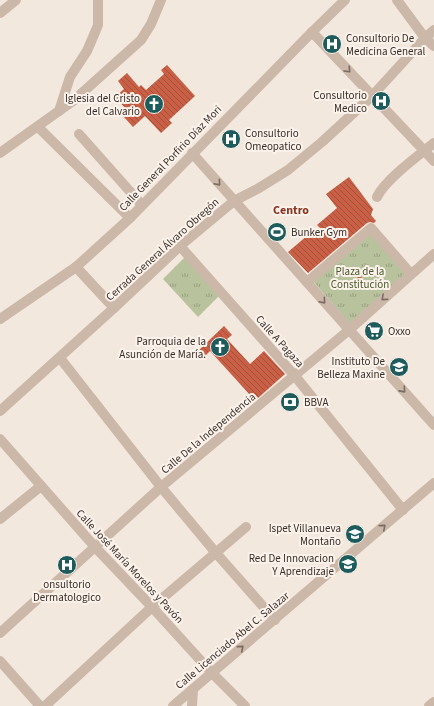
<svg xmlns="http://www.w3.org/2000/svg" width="434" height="706" font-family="'Source Sans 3',sans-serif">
<defs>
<pattern id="park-tufts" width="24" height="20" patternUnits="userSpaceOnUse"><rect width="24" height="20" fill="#b8c39d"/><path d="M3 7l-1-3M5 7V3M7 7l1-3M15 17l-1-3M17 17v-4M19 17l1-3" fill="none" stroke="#979f80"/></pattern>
<pattern id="building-back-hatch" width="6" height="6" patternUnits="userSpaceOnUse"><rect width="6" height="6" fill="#c96046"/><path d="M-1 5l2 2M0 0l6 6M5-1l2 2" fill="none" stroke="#a4503a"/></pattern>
</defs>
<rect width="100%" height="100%" fill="#f3e8de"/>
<!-- park -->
<g fill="url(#park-tufts)">
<polygon points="371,231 408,273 350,324 313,281"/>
<polygon points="186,256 219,296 198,317 163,279"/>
</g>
<!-- building -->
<g fill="url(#building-back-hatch)">
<polygon points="167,65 195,96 169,120 172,123 161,133 145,116 133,127 123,116 128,111 115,97 124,89 118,81 127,73 139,87 141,85 146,90 164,74 161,70"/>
<polygon points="349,177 373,209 371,215 376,221 374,223 370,222 367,223 308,273 288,252 308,235 310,238 321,229 317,225 337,208 326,194"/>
<polygon points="358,277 361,277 366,282 360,286 353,282"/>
<polygon points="224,326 232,335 227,339 250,364 264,351 285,374 258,398 253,393 251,396 210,351 205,356 199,350"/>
</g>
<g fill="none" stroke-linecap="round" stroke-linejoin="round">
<!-- minor -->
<g stroke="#ccb8a9" stroke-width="10">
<polyline points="397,0 425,38 434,46"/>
<polyline points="0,13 16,0"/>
<polyline points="312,32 434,161"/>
<polyline points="59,111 70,77 87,51 96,30 98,25 98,0"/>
<polyline points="38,127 130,218"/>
<polyline points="79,134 142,205"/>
<polyline points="0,153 73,101 141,40 151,24 161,0"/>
<polyline points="192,153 434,425"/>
<path d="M 377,197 C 385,180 419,155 434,143"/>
<polyline points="180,246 295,376 403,510"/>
<polyline points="76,267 114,308"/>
<polyline points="307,282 371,228 411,274"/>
<polyline points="0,319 76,267 130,218 312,32 345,0"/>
<polyline points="60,358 161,487 216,553 275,620"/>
<polyline points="0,411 114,308 180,246 234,201 259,188 288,170 322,142 372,96 425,38 434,30"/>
<polyline points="0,439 95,547 152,607 212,673 245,706"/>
<polyline points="0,519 41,486"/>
<polyline points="0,633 161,487 349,330 434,254"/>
<polyline points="0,661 40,706"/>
<polyline points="45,706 152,607 246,527"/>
<polyline points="173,706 434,483"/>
<polyline points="192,706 193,689"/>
<polyline points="429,706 434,702"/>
</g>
</g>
<!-- one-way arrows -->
<defs><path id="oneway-chevron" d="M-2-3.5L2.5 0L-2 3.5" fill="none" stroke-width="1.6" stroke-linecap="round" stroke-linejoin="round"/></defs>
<g stroke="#7b6c63">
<use href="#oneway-chevron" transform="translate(348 70) rotate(47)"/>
<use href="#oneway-chevron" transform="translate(218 183) rotate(49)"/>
<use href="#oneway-chevron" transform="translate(384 298) rotate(138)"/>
<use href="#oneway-chevron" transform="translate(323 301) rotate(49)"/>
<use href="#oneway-chevron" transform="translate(403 390) rotate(48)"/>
<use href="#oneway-chevron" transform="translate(383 527) rotate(-41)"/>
<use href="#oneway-chevron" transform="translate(241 648) rotate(-40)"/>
</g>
<!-- icons -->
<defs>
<g id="hospital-disc" transform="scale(1)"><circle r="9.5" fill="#1d5b5c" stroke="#fbf3eb"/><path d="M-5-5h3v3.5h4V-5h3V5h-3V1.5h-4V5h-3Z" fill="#fff"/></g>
<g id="church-disc" transform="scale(1)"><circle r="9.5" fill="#1d5b5c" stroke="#fbf3eb"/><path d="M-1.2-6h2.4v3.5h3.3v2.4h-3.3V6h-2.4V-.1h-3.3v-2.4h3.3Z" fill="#fff"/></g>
<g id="stadium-disc" transform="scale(1)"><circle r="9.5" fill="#1d5b5c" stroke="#fbf3eb"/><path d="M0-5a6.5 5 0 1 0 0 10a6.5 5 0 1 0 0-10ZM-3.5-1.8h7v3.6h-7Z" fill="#fff"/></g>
<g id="supermarket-disc" transform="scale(1)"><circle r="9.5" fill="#1d5b5c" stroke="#fbf3eb"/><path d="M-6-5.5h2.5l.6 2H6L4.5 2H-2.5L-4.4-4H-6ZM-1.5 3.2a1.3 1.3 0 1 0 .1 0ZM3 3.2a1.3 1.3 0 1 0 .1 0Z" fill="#fff"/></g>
<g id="university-disc" transform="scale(1)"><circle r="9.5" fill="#1d5b5c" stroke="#fbf3eb"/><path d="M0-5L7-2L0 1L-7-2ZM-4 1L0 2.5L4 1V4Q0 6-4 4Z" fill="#fff"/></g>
<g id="bank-disc" transform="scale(1)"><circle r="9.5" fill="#1d5b5c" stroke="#fbf3eb"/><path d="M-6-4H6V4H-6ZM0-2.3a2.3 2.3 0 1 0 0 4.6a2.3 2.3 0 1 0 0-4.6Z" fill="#fff"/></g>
</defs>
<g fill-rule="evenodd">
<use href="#hospital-disc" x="332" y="44"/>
<use href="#hospital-disc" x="381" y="101"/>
<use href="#church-disc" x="154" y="104"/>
<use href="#hospital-disc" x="231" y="139"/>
<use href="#stadium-disc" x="277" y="232"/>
<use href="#supermarket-disc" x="374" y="331"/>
<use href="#church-disc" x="220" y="347"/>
<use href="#university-disc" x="399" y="367"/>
<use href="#bank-disc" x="290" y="402"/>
<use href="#university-disc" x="355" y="534"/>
<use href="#university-disc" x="348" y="564"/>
<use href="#hospital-disc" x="67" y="565"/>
</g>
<g text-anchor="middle" stroke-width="4" stroke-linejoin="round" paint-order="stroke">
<!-- poi labels -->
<g font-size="11" fill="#392e29" stroke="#fbf3eb" text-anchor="end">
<text x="346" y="42" text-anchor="start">Consultorio De<tspan x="346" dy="13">Medicina General</tspan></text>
<text x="367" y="99">Consultorio<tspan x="367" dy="13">Medico</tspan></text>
<text x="140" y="102">Iglesia del Cristo<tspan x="140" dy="13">del Calvario</tspan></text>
<text x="245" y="137" text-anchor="start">Consultorio<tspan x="245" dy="13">Omeopatico</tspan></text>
<text x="291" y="236" text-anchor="start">Bunker Gym</text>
<text x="388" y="335" text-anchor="start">Oxxo</text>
<text x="206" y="345">Parroquia de la<tspan x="206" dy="13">Asunción de María.</tspan></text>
<text x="385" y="365">Instituto De<tspan x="385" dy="13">Belleza Maxine</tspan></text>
<text x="304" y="406" text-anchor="start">BBVA</text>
<text x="341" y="532">Ispet Villanueva<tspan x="341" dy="13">Montaño</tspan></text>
<text x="334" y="562">Red De Innovacion<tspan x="334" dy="13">Y Aprendizaje</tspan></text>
<text x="67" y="588" text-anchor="middle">onsultorio<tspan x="67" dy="13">Dermatologico</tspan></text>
</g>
<!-- street labels -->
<g font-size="11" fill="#392e29" stroke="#fbf3eb">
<text transform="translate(170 158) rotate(-46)" y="4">Calle General Porfirio Díaz Mori</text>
<text transform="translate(162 249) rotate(-42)" y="4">Cerrada General Álvaro Obregón</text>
<text transform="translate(280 341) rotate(48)" y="4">Calle A Pagaza</text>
<text transform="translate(208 433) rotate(-40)" y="4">Calle De la Independencia</text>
<text transform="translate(130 566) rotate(47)" y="4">Calle José María Morelos y Pavón</text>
<text transform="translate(232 640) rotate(-40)" y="4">Calle Licenciado Abel C. Salazar</text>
</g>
<!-- park labels -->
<g font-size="11" fill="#4a582c" stroke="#fbf3eb">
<text x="360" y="275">Plaza de la<tspan x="360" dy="13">Constitución</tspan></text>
</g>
<!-- neighbourhood labels -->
<g font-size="12" font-weight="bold" fill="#8b341f" stroke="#fbf3eb">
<text x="291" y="214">Centro</text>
</g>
</g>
</svg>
